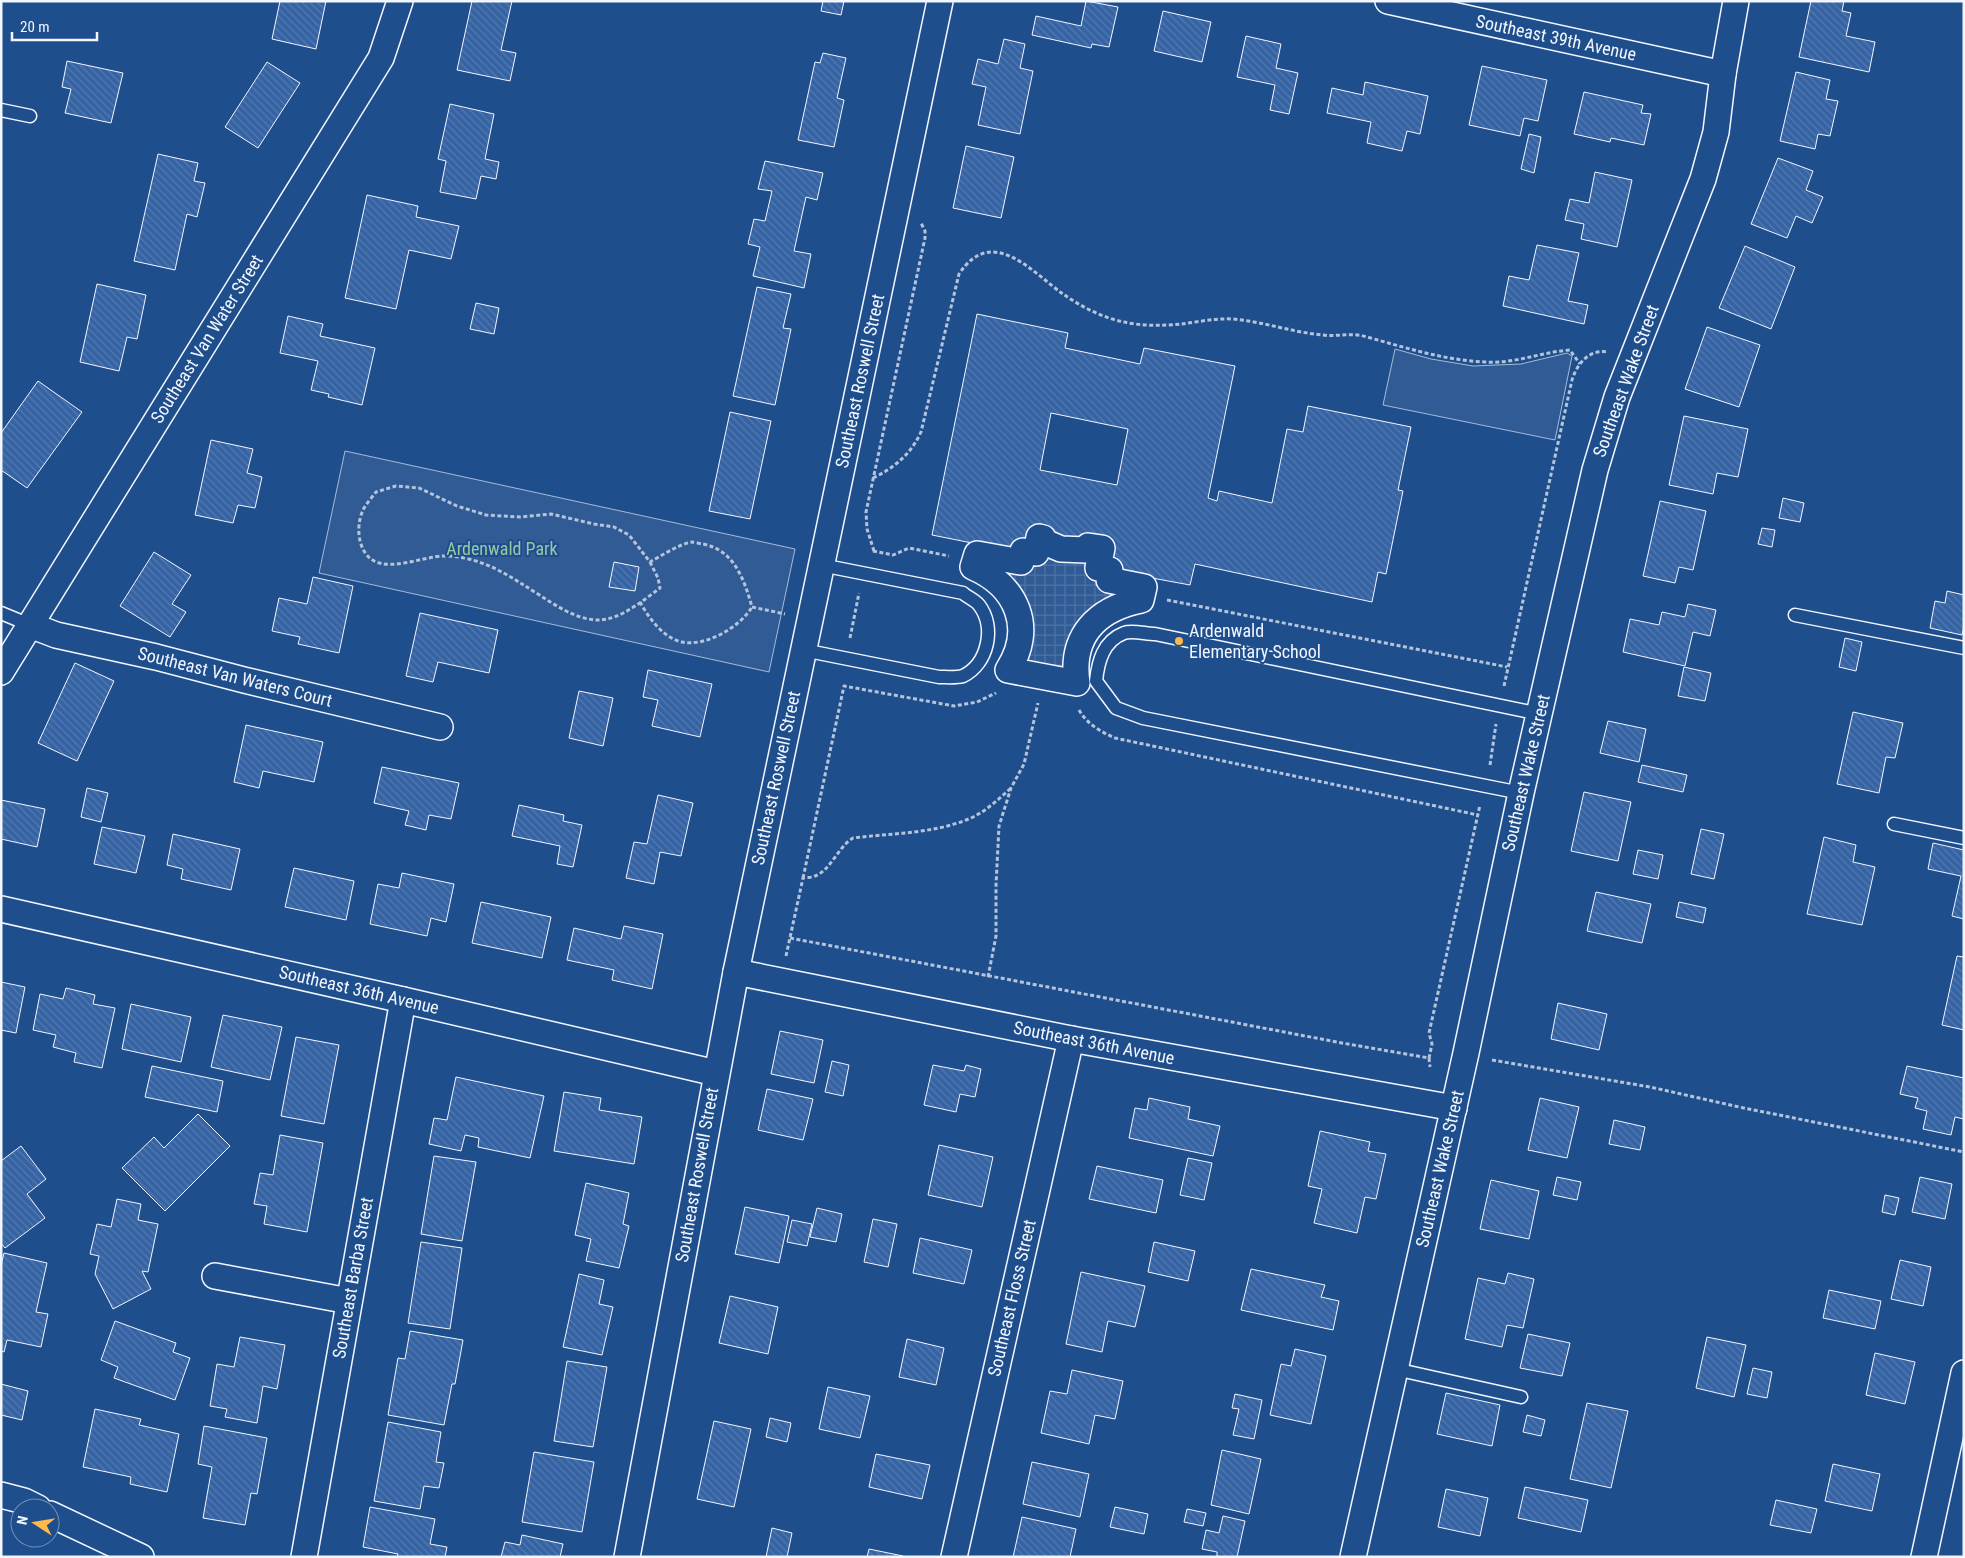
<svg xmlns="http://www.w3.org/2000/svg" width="1965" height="1558" font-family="'Roboto Condensed',sans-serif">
<defs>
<pattern id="plaza-grid" width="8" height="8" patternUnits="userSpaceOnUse" patternTransform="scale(1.25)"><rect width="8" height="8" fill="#305b95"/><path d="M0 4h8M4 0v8" fill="none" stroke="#4e73a5"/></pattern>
<pattern id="building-back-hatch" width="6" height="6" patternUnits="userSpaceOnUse" patternTransform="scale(1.25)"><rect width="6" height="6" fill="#3563a3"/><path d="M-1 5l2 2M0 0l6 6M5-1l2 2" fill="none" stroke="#537ab1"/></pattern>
</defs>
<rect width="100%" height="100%" fill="#1f4e8c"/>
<!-- built -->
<g fill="#305b95" stroke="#a8bbd7">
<polygon points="1395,349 1431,359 1473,366 1521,364 1567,353 1572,356 1555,440 1383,405"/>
<polygon points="345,451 795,549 769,672 319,573"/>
</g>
<!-- plaza -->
<polygon fill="url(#plaza-grid)" stroke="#a8bbd7" points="1039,537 1110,570 1123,604 1075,668 1008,670 1020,639 977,554"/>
<!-- building -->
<g fill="url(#building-back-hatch)" stroke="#f2f6ff" fill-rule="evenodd">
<polygon points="280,1 326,1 316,49 272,39"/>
<polygon points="472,1 512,1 501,50 516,53 510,81 457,70"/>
<polygon points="823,1 844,1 841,15 821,11"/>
<polygon points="1086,1 1118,7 1109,47 1092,44 1091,48 1032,35 1036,16 1081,26"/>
<polygon points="1811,1 1844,1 1842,11 1851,13 1846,36 1875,42 1869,72 1799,57"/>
<polygon points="1163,11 1211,22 1202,62 1154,51"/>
<polygon points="1246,36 1281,44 1276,68 1298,73 1289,114 1270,110 1275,85 1237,77"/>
<polygon points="1004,39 1025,44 1020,68 1033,71 1020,134 978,125 986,87 972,84 978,59 998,64"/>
<polygon points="823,53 846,58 837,98 844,100 834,147 798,140 815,62 820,63"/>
<polygon points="67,61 123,73 111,123 65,113 71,89 62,87"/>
<polygon points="267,62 300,83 258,148 225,127"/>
<polygon points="1482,66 1547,80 1538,121 1524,118 1520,136 1469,125"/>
<polygon points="1796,72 1830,80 1826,99 1838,101 1830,136 1818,134 1815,149 1780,141"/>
<polygon points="1365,82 1428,96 1420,134 1407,131 1402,151 1367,143 1371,122 1327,113 1332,88 1363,95"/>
<polygon points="1584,92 1643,105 1641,113 1651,114 1644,145 1611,138 1610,142 1574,134"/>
<polygon points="450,104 494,114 485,159 499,162 496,179 481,176 476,199 440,192 446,161 438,159"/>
<polygon points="1529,134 1541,137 1534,173 1521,169"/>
<polygon points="966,146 1014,157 1001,218 953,208"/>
<polygon points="158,154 198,163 194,181 205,183 197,217 187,214 175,270 134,261"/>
<polygon points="1778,158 1813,171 1806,190 1823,197 1812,223 1796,216 1787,238 1751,224"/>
<polygon points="765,161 823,173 817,200 806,197 794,251 811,254 804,288 753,276 760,247 748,244 754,219 765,221 772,191 758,189"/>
<polygon points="1595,172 1632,180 1617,247 1581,239 1584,224 1565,220 1570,199 1589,203"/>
<polygon points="367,195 418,206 416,217 459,226 451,259 409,250 396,309 345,298"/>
<polygon points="1537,245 1579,253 1568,301 1588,305 1584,324 1503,306 1509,276 1529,280"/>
<polygon points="1745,246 1795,267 1771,329 1719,308"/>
<polygon points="97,284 146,295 137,339 127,337 119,371 80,362"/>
<polygon points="757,287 791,294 783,328 791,329 775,405 733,396"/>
<polygon points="476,303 499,308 494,334 470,329"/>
<path d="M 977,314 L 1068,333 L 1065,348 L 1140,364 L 1144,348 L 1235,366 L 1208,498 L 1217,501 L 1219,491 L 1272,503 L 1287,429 L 1303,432 L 1308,406 L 1411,427 L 1398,490 L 1403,491 L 1386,574 L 1378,572 L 1372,602 L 1195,564 L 1190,585 L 1098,568 L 1043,538 L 1027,534 L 1022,553 L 932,535 ZM 1051,413 L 1128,429 L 1117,485 L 1040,470 Z"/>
<polygon points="288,316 323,324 320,336 375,348 362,405 328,397 329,394 311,390 318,361 280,353"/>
<polygon points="1707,327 1760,345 1739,407 1685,389"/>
<polygon points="38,381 82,412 27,488 1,470 1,433"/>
<polygon points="730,412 771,421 750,519 709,511"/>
<polygon points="1684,416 1748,429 1738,477 1717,473 1713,494 1669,485"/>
<polygon points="211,440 253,449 247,473 262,477 255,508 238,505 233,523 195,515"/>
<polygon points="1783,498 1804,503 1800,522 1779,518"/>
<polygon points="1660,501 1706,511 1693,570 1679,567 1675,583 1643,576"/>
<polygon points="1762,528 1775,530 1772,547 1758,544"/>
<polygon points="154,552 191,575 172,604 186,612 170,637 120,606"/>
<polygon points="614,562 639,567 635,591 609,587"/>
<polygon points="313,577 353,586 339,653 298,644 300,637 272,631 279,598 307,604"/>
<polygon points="1947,591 1964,595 1964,626 1962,635 1930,628 1935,601 1945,603"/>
<polygon points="1688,604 1716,610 1710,636 1693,632 1685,666 1623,652 1630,619 1659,625 1662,612 1685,617"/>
<polygon points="420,613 498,630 489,673 438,662 433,682 406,676"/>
<polygon points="1845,638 1862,642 1856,671 1839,667"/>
<polygon points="75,663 114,681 77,761 38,743"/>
<polygon points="1684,667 1711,673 1705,701 1678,696"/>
<polygon points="648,670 712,684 700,737 652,726 658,700 643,697"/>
<polygon points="579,691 613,698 603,746 569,738"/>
<polygon points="1853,712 1903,723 1895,758 1886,757 1879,793 1837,784"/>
<polygon points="1608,721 1646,729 1639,762 1600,753"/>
<polygon points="246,725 323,742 314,782 263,771 259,788 234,782"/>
<polygon points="1642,765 1687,775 1683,792 1638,782"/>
<polygon points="382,767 459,783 451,819 429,815 426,830 405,825 409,811 374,803"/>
<polygon points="87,788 108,793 101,822 81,817"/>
<polygon points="1584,792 1631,802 1618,861 1571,851"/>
<polygon points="658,795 693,803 681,856 660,852 654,884 626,878 634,842 647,844"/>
<polygon points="1,800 45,809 37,847 1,839"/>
<polygon points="519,805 564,815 563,821 582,825 573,867 557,864 560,846 512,836"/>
<polygon points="102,827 145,836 136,873 94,864"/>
<polygon points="1701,829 1724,834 1714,879 1691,874"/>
<polygon points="173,834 240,849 231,890 181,879 183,869 167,865"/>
<polygon points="1824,837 1856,845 1853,862 1875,867 1862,925 1807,914"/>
<polygon points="1933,843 1964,850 1964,919 1952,916 1961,876 1928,869"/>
<polygon points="1638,850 1663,855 1658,879 1633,874"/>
<polygon points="294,868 354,881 346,920 285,907"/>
<polygon points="402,873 454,884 446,922 431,918 427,936 370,924 378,884 399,888"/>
<polygon points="1596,892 1651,904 1642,943 1587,931"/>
<polygon points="481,902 551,917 542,958 472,943"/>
<polygon points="1679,902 1706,908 1703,923 1676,917"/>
<polygon points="624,926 663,934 652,989 612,980 614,970 567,960 574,928 621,939"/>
<polygon points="1957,956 1964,957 1964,1030 1942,1025"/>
<polygon points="1,982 25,987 16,1033 1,1030"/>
<polygon points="66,988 95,995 93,1004 115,1008 102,1068 74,1062 76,1053 53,1047 56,1035 33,1030 40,994 63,999"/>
<polygon points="1558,1003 1607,1014 1599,1050 1551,1039"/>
<polygon points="131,1004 191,1017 181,1062 122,1049"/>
<polygon points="223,1015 282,1027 270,1080 211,1067"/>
<polygon points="780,1031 823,1040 814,1083 771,1074"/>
<polygon points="296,1037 339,1045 324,1124 281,1116"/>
<polygon points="832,1061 849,1065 843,1096 825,1092"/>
<polygon points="933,1065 964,1071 966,1065 981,1069 975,1097 960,1094 956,1112 924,1105"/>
<polygon points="152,1066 223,1081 217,1112 145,1097"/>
<polygon points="1907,1066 1964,1078 1964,1119 1955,1117 1951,1135 1923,1129 1927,1111 1915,1108 1918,1098 1900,1094"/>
<polygon points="456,1077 544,1096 530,1158 478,1147 479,1138 465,1135 461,1151 429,1144 434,1118 447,1120"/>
<polygon points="767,1089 813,1099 803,1140 758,1130"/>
<polygon points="564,1092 601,1098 599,1110 642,1117 634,1164 554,1151"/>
<polygon points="1149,1098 1190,1107 1188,1119 1220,1126 1213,1156 1129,1138 1135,1108 1147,1110"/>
<polygon points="1540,1098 1579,1107 1567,1158 1528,1150"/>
<polygon points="198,1114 230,1146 165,1211 122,1168 154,1137 164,1148"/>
<polygon points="1614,1120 1645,1127 1640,1150 1609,1144"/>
<polygon points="1320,1131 1370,1142 1368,1151 1386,1154 1376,1199 1365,1197 1357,1233 1314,1223 1322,1189 1308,1186"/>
<polygon points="280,1135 323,1143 307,1232 264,1224 267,1206 254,1204 260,1173 273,1175"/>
<polygon points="939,1145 993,1157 982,1207 928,1195"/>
<polygon points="21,1146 46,1179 27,1194 45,1218 5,1248 1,1243 1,1161"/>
<polygon points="434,1156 476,1162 462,1241 421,1234"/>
<polygon points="1188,1158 1212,1163 1204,1200 1180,1195"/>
<polygon points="1097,1166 1163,1180 1156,1213 1089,1199"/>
<polygon points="1557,1177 1581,1182 1577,1200 1553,1195"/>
<polygon points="1920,1177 1952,1184 1945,1219 1912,1212"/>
<polygon points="1491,1180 1539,1191 1529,1239 1480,1229"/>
<polygon points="586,1183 629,1193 623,1224 629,1226 619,1268 586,1261 591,1239 575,1235"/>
<polygon points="1885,1195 1899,1198 1895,1215 1882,1212"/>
<polygon points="117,1199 141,1204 138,1220 158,1224 148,1272 142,1271 151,1289 113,1309 95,1274 99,1256 90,1254 97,1224 111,1227"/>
<polygon points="745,1207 789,1216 779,1263 735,1254"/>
<polygon points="817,1208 842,1214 836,1242 810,1237"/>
<polygon points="873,1219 897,1224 888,1267 864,1262"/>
<polygon points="792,1220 812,1224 807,1246 787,1242"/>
<polygon points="920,1238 972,1250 964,1284 913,1273"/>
<polygon points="421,1242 462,1248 450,1329 408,1323"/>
<polygon points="1154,1242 1195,1251 1188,1281 1148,1272"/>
<polygon points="4,1253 47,1263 36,1312 48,1314 41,1347 7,1340 4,1352 1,1351 1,1265"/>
<polygon points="1900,1260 1931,1267 1923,1306 1891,1299"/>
<polygon points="1251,1269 1325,1285 1321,1297 1339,1301 1333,1330 1241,1310"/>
<polygon points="1081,1272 1145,1286 1135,1327 1108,1321 1102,1352 1066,1344"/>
<polygon points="1508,1273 1534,1279 1523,1328 1507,1325 1502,1347 1465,1339 1478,1278 1505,1284"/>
<polygon points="579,1274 604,1280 599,1304 613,1307 602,1355 563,1347"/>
<polygon points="1829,1290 1881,1301 1875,1329 1823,1318"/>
<polygon points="730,1296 778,1307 768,1354 719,1343"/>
<polygon points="115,1321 176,1343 173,1352 190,1358 175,1400 114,1378 118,1367 101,1360"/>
<polygon points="410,1331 463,1340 455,1384 452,1384 444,1425 388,1415 398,1358 405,1359"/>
<polygon points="1528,1334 1570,1343 1562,1376 1520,1368"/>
<polygon points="240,1337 285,1345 277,1389 263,1386 257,1423 225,1417 227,1409 210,1406 217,1364 234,1367"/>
<polygon points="1707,1337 1746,1345 1734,1397 1696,1388"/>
<polygon points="907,1339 944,1348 936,1385 899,1377"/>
<polygon points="1295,1349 1326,1356 1311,1424 1270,1415 1281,1364 1291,1366"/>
<polygon points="1875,1353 1915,1362 1905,1404 1866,1395"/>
<polygon points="567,1361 607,1367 593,1447 554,1441"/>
<polygon points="1753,1368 1772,1372 1767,1398 1747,1394"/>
<polygon points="1072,1370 1123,1381 1115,1419 1095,1415 1089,1444 1041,1433 1050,1391 1067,1394"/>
<polygon points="1,1384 28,1391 22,1420 1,1415"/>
<polygon points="828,1387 870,1396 860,1438 819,1429"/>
<polygon points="1446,1393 1500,1405 1492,1446 1437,1434"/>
<polygon points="1235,1394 1262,1400 1254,1439 1233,1435 1239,1409 1232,1408"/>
<polygon points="1587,1403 1628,1411 1611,1488 1570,1479"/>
<polygon points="95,1409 141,1419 139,1425 179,1434 167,1492 130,1484 131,1477 83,1467"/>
<polygon points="1527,1415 1545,1420 1541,1436 1523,1432"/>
<polygon points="770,1418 791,1423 787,1442 766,1437"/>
<polygon points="714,1421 751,1429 734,1507 697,1499"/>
<polygon points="388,1422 441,1432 436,1462 444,1463 439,1488 424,1486 420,1509 374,1501"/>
<polygon points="204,1426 267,1438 257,1494 251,1493 245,1525 203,1518 212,1467 198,1464"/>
<polygon points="1222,1450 1261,1459 1249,1514 1211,1505"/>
<polygon points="534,1452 594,1462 582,1532 522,1522"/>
<polygon points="876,1454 930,1465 922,1499 869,1487"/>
<polygon points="1032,1462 1089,1474 1080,1517 1023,1504"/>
<polygon points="1833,1464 1880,1474 1872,1511 1825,1501"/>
<polygon points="1525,1487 1588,1500 1581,1532 1518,1518"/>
<polygon points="1446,1489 1488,1498 1480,1536 1438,1527"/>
<polygon points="1776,1500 1817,1509 1811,1533 1770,1525"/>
<polygon points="370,1507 435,1519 430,1544 447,1547 445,1557 397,1557 398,1554 363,1547"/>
<polygon points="1115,1507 1148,1514 1144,1534 1110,1527"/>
<polygon points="1187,1509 1206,1513 1203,1526 1184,1522"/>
<polygon points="1223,1516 1245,1521 1237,1557 1217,1557 1217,1552 1202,1549 1206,1530 1219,1533"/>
<polygon points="1022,1517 1076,1529 1070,1557 1013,1557"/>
<polygon points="772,1528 792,1533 787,1557 766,1557"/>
<polygon points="522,1535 563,1544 560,1557 501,1557 505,1542 520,1545"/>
<polygon points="869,1549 903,1556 903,1557 867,1557"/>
</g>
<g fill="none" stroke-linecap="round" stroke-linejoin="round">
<!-- lane casing -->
<g stroke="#f2f6ff" stroke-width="15">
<g id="lane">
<polyline points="1,110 30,116"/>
<polyline points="1,613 30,625"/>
<polyline points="1795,615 1964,648"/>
<path d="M 803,650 L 939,677 C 946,677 956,678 963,676 C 988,664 996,627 979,605 C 975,600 967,597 963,593 L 821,565"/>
<path d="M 1521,793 L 1143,718 L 1116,708 L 1096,681 C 1098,662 1103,641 1124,633 C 1132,630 1146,634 1155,634 L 1540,714"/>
<polyline points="1894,824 1964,838"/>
<polyline points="1395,1369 1521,1397"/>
</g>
</g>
<!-- street casing -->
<g stroke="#f2f6ff" stroke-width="28">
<g id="street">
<polyline points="1388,1 1723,74"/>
<path d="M 1039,537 L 1043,538 L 1042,541 L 1061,549 L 1086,550 L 1088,546 L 1102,548 L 1098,568 L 1110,570 L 1109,580 L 1144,587 L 1141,600 C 1097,609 1070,636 1077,683 L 1008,670 C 1035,628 1017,586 973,567 L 977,554 L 1021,562 L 1023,551 L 1036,553 Z"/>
<polyline points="30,625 56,635 156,657 244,680 440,727"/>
<polyline points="1,672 381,58 400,1"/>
<polyline points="1,909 403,1000 716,1073"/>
<polyline points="736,972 1071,1039 1454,1108"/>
<polyline points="215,1276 349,1301"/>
<polyline points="1,1495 24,1501 38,1508"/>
<polyline points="50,1514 141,1557"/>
<polyline points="304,1557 403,1000"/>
<polyline points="627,1557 736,972 940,1"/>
<polyline points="954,1557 1071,1039"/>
<polyline points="1353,1557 1466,1053 1521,793 1595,470 1617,397 1703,179 1716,132 1723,74 1736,1"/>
<polyline points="1924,1557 1964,1373"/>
</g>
</g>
<!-- path -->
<g stroke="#b3c4dc" stroke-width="3" stroke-dasharray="4 2.5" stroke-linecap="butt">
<path d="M 873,478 C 894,468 911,454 921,432 L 959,274 C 992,224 1032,272 1063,294 C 1080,306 1103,318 1124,322 C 1141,326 1163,326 1181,324 C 1198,322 1215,318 1233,319 C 1264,322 1292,332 1322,335 C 1337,337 1352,332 1367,337 C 1407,348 1443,360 1485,362 C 1515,364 1541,352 1570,350 L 1580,364"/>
<polyline points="873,551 893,555 909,548 949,556"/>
<polyline points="874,551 867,529 866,512 925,238 925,231 921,223"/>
<path d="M 650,562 L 658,578 L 660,588 C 644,600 621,619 600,620 C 573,621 544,597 522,584 C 499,569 473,556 445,556 C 421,556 382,576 366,554 C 357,542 357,523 363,510 C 366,504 372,497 376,492 L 396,486 L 419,488 L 457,506 L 486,515 L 520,517 L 551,514 L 594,524 L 614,527 L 629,535 L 650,562 C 661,556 679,544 692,542 C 695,542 700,544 703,544 C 734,550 744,579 752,607 L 785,614"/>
<polyline points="1167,600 1507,667"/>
<path d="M 640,602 C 649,618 663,638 682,642 C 706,647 740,627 752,607"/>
<polyline points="850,638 859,593"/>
<path d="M 1504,686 L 1572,380 C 1577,364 1589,349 1607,352"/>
<path d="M 1079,710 C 1087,724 1101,732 1115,738 L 1478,815"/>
<polyline points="1490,765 1496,724"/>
<polyline points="803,878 844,686 954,706 977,702 996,693"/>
<polyline points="790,938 1342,1043 1429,1058 1432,1044 1429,1033 1480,805"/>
<path d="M 786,956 L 803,878 C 806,877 812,878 815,876 C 830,871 838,847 853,838 C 892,833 934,834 971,818 C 986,811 999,799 1011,788"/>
<polyline points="988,977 996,936 996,885 999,826 1011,788 1024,764 1038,703"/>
<polyline points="1429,1058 1430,1067"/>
<polyline points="1492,1060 1650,1087 1739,1107 1964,1152"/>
</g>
<!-- lane -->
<use href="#lane" stroke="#1f4e8c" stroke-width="12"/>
<!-- street -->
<use href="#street" stroke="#1f4e8c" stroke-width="25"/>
</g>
<!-- markers -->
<circle fill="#ffb74d" stroke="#1f4e8c" stroke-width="2" cx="1179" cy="641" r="5"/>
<g text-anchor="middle" stroke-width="4" stroke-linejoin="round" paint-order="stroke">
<!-- street labels -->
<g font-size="18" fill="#f2f6ff" stroke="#1f4e8c">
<text transform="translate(1556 38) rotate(12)" y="6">Southeast 39th Avenue</text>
<text transform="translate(207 339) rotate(-58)" y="6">Southeast Van Water Street</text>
<text transform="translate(860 381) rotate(-78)" y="6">Southeast Roswell Street</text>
<text transform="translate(1626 381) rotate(-70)" y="6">Southeast Wake Street</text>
<text transform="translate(235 677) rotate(14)" y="6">Southeast Van Waters Court</text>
<text transform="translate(1526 773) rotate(-77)" y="6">Southeast Wake Street</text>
<text transform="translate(776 778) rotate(-78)" y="6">Southeast Roswell Street</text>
<text transform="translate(359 990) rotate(13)" y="6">Southeast 36th Avenue</text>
<text transform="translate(1094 1043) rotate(11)" y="6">Southeast 36th Avenue</text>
<text transform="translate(1440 1169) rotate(-77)" y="6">Southeast Wake Street</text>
<text transform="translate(697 1175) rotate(-80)" y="6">Southeast Roswell Street</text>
<text transform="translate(353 1278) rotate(-80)" y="6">Southeast Barba Street</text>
<text transform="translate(1012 1298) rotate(-77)" y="6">Southeast Floss Street</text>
</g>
<!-- park labels -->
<g font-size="18" fill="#97c8a6" stroke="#1f4e8c">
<text x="502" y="555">Ardenwald Park</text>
</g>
<!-- poi labels -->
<g font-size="18" fill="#f2f6ff" stroke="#1f4e8c" text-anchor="start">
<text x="1189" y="637">Ardenwald<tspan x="1189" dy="21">Elementary School</tspan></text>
</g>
</g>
<!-- border -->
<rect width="1965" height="1558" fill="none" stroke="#f2f6ff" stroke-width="5"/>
<!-- north arrow -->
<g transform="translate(35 1523) rotate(282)"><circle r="24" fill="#1f4e8c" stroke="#7391ba"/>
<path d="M0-4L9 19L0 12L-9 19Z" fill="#ffb74d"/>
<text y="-8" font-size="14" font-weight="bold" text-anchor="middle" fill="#f2f6ff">N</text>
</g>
<!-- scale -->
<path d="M12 32v8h85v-8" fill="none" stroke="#f2f6ff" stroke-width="2.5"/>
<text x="20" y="32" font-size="15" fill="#f2f6ff" stroke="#1f4e8c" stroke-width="4" paint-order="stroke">20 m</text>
</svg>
